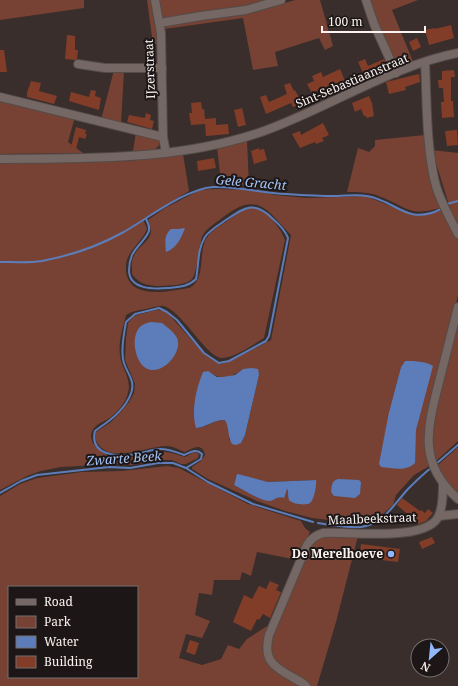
<svg xmlns="http://www.w3.org/2000/svg" width="458" height="686" font-family="'Noto Serif',serif">
<rect width="100%" height="100%" fill="#392e2b"/>
<!-- green -->
<g fill="#774233" fill-rule="evenodd">
<polygon points="0,0 84,0 84,8 0,20"/>
<polygon points="147,0 269,0 243,12 275,6 295,0 320,0 333,46 325,50 319,38 275,52 278,66 253,70 243,18 157,30 158,44 153,44"/>
<polygon points="369,0 418,0 392,10 414,64 398,69 391,59"/>
<polygon points="114,70 124,70 121,124 101,120"/>
<polygon points="0,99 75,117 68,142 83,153 0,154"/>
<path d="M 136,132 L 158,138 L 160,142 C 157,154 143,151 133,151 Z"/>
<path d="M 425,135 L 434,189 L 440,208 C 408,217 408,207 381,197 C 370,192 359,192 347,192 L 358,148 L 369,152 L 375,146 L 375,140 Z"/>
<polygon points="247,140 249,186 221,183 217,146"/>
<path d="M 432,150 L 458,153 L 458,295 L 431,408 L 431,465 L 414,475 L 396,495 L 393,505 L 383,514 L 379,517 L 361,524 L 312,518 L 285,511 L 257,501 L 208,479 L 192,469 L 192,467 L 201,461 L 205,455 C 202,442 193,448 185,452 C 179,450 173,446 167,446 C 147,446 112,464 98,444 C 95,440 95,436 96,432 L 111,422 L 119,414 L 129,402 L 134,393 L 135,384 L 125,360 L 126,338 L 128,323 L 134,316 L 156,310 L 166,311 L 204,354 L 221,364 L 228,362 L 271,340 L 291,235 C 266,209 257,190 222,218 C 216,223 205,229 202,237 C 199,246 197,276 191,280 C 183,286 170,285 161,286 C 148,286 139,284 132,274 C 132,268 131,262 133,258 C 139,242 158,241 148,220 L 165,208 L 200,190 L 215,189 L 251,190 L 275,195 L 307,198 L 366,196 L 412,215 L 429,214 L 450,208 ZM 405,361 L 411,361 L 417,422 L 415,438 L 415,461 L 389,412 L 401,367 ZM 243,369 L 259,375 L 245,435 L 241,443 L 229,440 L 229,426 L 226,420 C 214,419 207,428 196,428 L 211,373 C 222,381 232,377 243,369 ZM 237,474 L 268,482 L 316,480 L 310,503 L 298,503 L 289,499 L 288,491 L 287,489 L 283,498 C 276,496 273,501 267,500 C 256,499 244,490 234,485 Z"/>
<path d="M 183,154 L 189,191 L 143,219 L 147,229 C 142,242 127,251 126,265 C 124,295 155,294 176,290 C 180,289 187,289 191,287 C 205,278 199,255 205,241 C 209,232 219,226 227,221 C 233,217 239,212 245,209 C 262,202 280,226 285,240 L 264,338 C 252,345 238,356 223,358 C 208,360 183,312 164,306 C 159,305 152,308 146,309 C 139,310 133,311 126,315 C 123,328 118,342 120,355 C 121,368 132,378 128,393 C 126,402 118,411 111,417 C 106,421 100,422 95,427 C 84,439 98,452 110,456 C 130,461 145,452 164,452 C 171,452 178,455 185,457 L 194,452 L 199,454 L 198,458 L 186,464 L 181,464 L 172,460 L 157,460 L 132,465 L 117,464 L 61,467 L 41,471 L 27,476 L 0,490 L 0,163 L 130,161 Z"/>
<polygon points="458,319 458,441 435,462 430,433"/>
<polygon points="458,447 458,493 453,490 437,466"/>
<path d="M 167,466 L 179,468 L 248,504 L 301,521 L 305,528 L 310,532 L 298,560 L 257,552 L 251,576 L 242,572 L 240,580 L 214,580 L 212,595 L 199,593 L 195,615 L 210,621 L 202,638 L 186,634 L 179,658 L 202,665 L 221,659 L 228,645 L 239,649 L 247,639 L 267,626 L 269,629 L 262,649 L 266,660 L 302,686 L 0,686 L 0,496 L 20,484 L 37,478 L 82,472 L 122,471 ZM 9,587 L 137,587 L 137,677 L 9,677 Z"/>
<polygon points="321,535 358,536 336,622 317,686 308,686 274,662 269,647 276,625 309,545"/>
</g>
<!-- water -->
<g fill="#5c7dba">
<path d="M 185,228 C 181,238 177,248 166,252 C 165,242 164,235 171,229 L 178,229 Z"/>
<path d="M 151,322 L 162,323 C 167,327 174,332 177,338 C 185,356 149,389 137,356 C 135,350 134,344 135,338 C 137,328 141,324 151,322 Z"/>
<path d="M 405,361 C 414,361 425,361 433,366 L 416,430 L 415,463 C 406,472 393,468 381,467 L 379,464 L 389,412 L 401,367 Z"/>
<path d="M 252,368 L 258,369 L 259,375 L 245,435 L 241,443 L 236,445 L 232,444 C 227,436 230,429 225,420 C 215,419 207,427 196,428 C 191,411 196,389 203,372 L 208,371 L 217,377 L 223,377 L 235,375 L 243,369 Z"/>
<path d="M 237,474 L 238,474 L 268,482 L 316,480 C 317,484 314,500 310,503 C 306,506 292,504 289,500 C 288,498 288,493 288,491 L 287,489 L 284,498 C 275,496 275,501 269,501 C 258,500 244,490 234,485 Z"/>
<path d="M 338,479 L 359,480 L 361,482 L 360,494 L 355,498 L 334,496 L 331,492 C 332,486 331,481 338,479 Z"/>
</g>
<g fill="none" stroke-linecap="round" stroke-linejoin="round">
<!-- stream -->
<g stroke="#5c7dba" stroke-width="2">
<polyline points="447,204 458,201"/>
<path d="M 146,219 C 148,223 151,228 148,233 C 144,241 136,247 132,255 C 130,260 129,265 129,270 C 129,290 154,289 168,288 C 179,287 188,287 196,279 C 199,265 197,250 205,237 C 209,231 217,226 223,222 C 244,208 253,199 273,219 C 280,225 285,230 288,238 L 269,336 L 266,341 L 229,361 L 219,363 L 204,353 L 177,320 L 167,312 L 159,308 L 135,314 L 126,322 C 124,334 121,346 123,359 C 124,367 130,374 132,382 C 135,396 120,412 110,420 C 105,424 100,427 95,431 C 89,456 118,457 136,454 C 144,453 152,449 160,449 C 169,449 176,452 184,455 C 191,452 196,448 202,454 L 201,459 L 186,468"/>
<path d="M 0,262 C 14,262 29,263 42,261 C 69,256 98,246 122,233 C 147,219 185,189 213,187 C 238,186 261,193 286,194 C 302,195 318,196 334,196 C 345,196 357,194 367,196 C 397,201 407,226 441,209"/>
<polyline points="436,464 458,445"/>
<polyline points="0,493 21,481 37,475 109,467 130,468 158,463 173,463 186,468 208,482 253,504 313,522"/>
<path d="M 318,523 C 332,525 347,528 361,527 C 384,524 394,504 408,489 C 416,481 423,474 431,468"/>
</g>
</g>
<!-- building -->
<g fill="#823d29">
<polygon points="451,25 454,38 429,45 425,30 435,28 435,29"/>
<polygon points="67,35 75,36 75,50 78,50 77,59 75,60 65,59"/>
<polygon points="417,38 421,47 413,51 409,42"/>
<polygon points="0,50 4,50 7,72 0,72"/>
<polygon points="365,59 368,66 384,59 388,69 365,77 358,62"/>
<polygon points="340,69 346,83 332,88 331,85 312,93 307,84 314,81 312,76 321,72 323,77"/>
<polygon points="454,70 455,77 451,77 451,101 453,101 454,117 442,118 441,102 444,102 443,88 439,88 438,80 442,80 442,71"/>
<polygon points="419,74 420,82 405,87 406,90 389,94 386,82"/>
<polygon points="31,81 41,83 39,91 57,96 54,104 27,97 27,93"/>
<polygon points="290,83 294,91 295,90 302,103 293,107 291,103 266,114 260,97 266,95 269,102 287,94 284,85"/>
<polygon points="91,90 96,91 95,96 101,98 99,110 69,101 71,92 89,97"/>
<polygon points="369,96 372,103 374,116 367,118 366,116 364,116 361,109 355,112 352,103"/>
<polygon points="201,102 202,109 204,109 205,119 216,118 216,125 228,124 229,134 206,136 205,124 191,125 189,113 192,113 191,103"/>
<polygon points="242,108 246,125 238,127 234,110"/>
<polygon points="146,113 151,115 150,120 154,121 152,129 127,122 129,115 145,118"/>
<polygon points="323,123 329,135 322,138 324,141 316,144 315,142 300,148 292,134 300,131 301,135"/>
<polygon points="76,127 86,130 85,134 87,134 85,139 79,137 76,149 71,147"/>
<polygon points="457,130 458,145 447,146 445,131"/>
<polygon points="259,148 259,150 264,149 267,160 254,164 251,151"/>
<polygon points="214,158 216,168 198,171 197,161"/>
<polygon points="402,498 420,511 421,510 425,513 428,509 433,513 426,521 419,524 397,505"/>
<polygon points="432,537 435,543 422,549 419,542"/>
<polygon points="361,544 400,549 398,562 381,560 382,556 360,553"/>
<polygon points="270,581 279,585 276,590 281,592 270,618 263,614 259,620 257,619 251,631 233,622 244,595 252,599 259,586 266,589"/>
<polygon points="190,640 199,643 195,655 186,652"/>
</g>
<g fill="none" stroke-linecap="round" stroke-linejoin="round">
<!-- street casing -->
<g stroke="#544b48" stroke-width="10">
<g id="street">
<polyline points="155,0 161,33 163,137 166,153"/>
<polyline points="366,0 374,24 396,73"/>
<polyline points="160,23 201,16 246,10 281,0"/>
<path d="M 425,63 C 427,101 426,149 436,186 C 441,203 450,218 458,234"/>
<polyline points="78,64 105,68 162,68"/>
<polyline points="0,97 163,137"/>
<path d="M 0,159 C 89,158 178,161 264,131 C 328,108 391,66 458,53"/>
<path d="M 458,307 C 452,331 446,355 440,378 C 428,426 416,462 458,499"/>
<polyline points="439,516 458,514"/>
<path d="M 306,686 C 302,682 297,680 292,677 C 272,666 263,659 269,635 L 307,545 C 311,539 315,535 323,533 C 347,531 429,543 439,515 C 443,506 443,494 443,484"/>
</g>
</g>
<!-- street -->
<use href="#street" stroke="#746764" stroke-width="8"/>
</g>
<!-- markers -->
<circle fill="#91b8fd" stroke="#1c1716" stroke-width="1.5" cx="391" cy="554" r="4"/>
<g text-anchor="middle" stroke-width="4" stroke-linejoin="round" paint-order="stroke">
<!-- street labels -->
<g font-size="12" fill="#faf3f1" stroke="#1c1716">
<text transform="translate(150 69) rotate(-92)" y="4">IJzerstraat</text>
<text transform="translate(352 81) rotate(-23)" y="4">Sint-Sebastiaanstraat</text>
<text transform="translate(372 519) rotate(-2)" y="4">Maalbeekstraat</text>
</g>
<!-- poi labels -->
<g font-size="12" font-weight="bold" fill="#faf3f1" stroke="#1c1716" text-anchor="end">
<text x="383" y="558">De Merelhoeve</text>
</g>
<!-- water labels -->
<g font-size="13" font-style="italic" fill="#a6c3f6" stroke="#1c1716">
<text transform="translate(251 182) rotate(5)" y="5">Gele Gracht</text>
<text transform="translate(124 458) rotate(-4)" y="5">Zwarte Beek</text>
</g>
</g>
<!-- legend -->
<rect x="8" y="586" width="130" height="92" fill="#1c1716" stroke="#756f6e"/>
<rect x="16" y="599" width="20" height="6" fill="#746764" stroke="#756f6e"/>
<text x="44" y="606" font-size="12" fill="#faf3f1">Road</text>
<rect x="16" y="616" width="20" height="12" fill="#774233" stroke="#756f6e"/>
<text x="44" y="626" font-size="12" fill="#faf3f1">Park</text>
<rect x="16" y="636" width="20" height="12" fill="#5c7dba" stroke="#756f6e"/>
<text x="44" y="646" font-size="12" fill="#faf3f1">Water</text>
<rect x="16" y="656" width="20" height="12" fill="#823d29" stroke="#756f6e"/>
<text x="44" y="666" font-size="12" fill="#faf3f1">Building</text>
<!-- north arrow -->
<g transform="translate(430 658) rotate(207)"><circle r="19" fill="#1c1716" stroke="#756f6e"/>
<path d="M0-3L7 15L0 10L-7 15Z" fill="#91b8fd"/>
<text y="-6" font-size="11" font-weight="bold" text-anchor="middle" fill="#faf3f1">N</text>
</g>
<!-- scale -->
<path d="M322 26v6h103v-6" fill="none" stroke="#faf3f1" stroke-width="2"/>
<text x="328" y="26" font-size="12" fill="#faf3f1" stroke="#1c1716" stroke-width="3" paint-order="stroke">100 m</text>
</svg>
